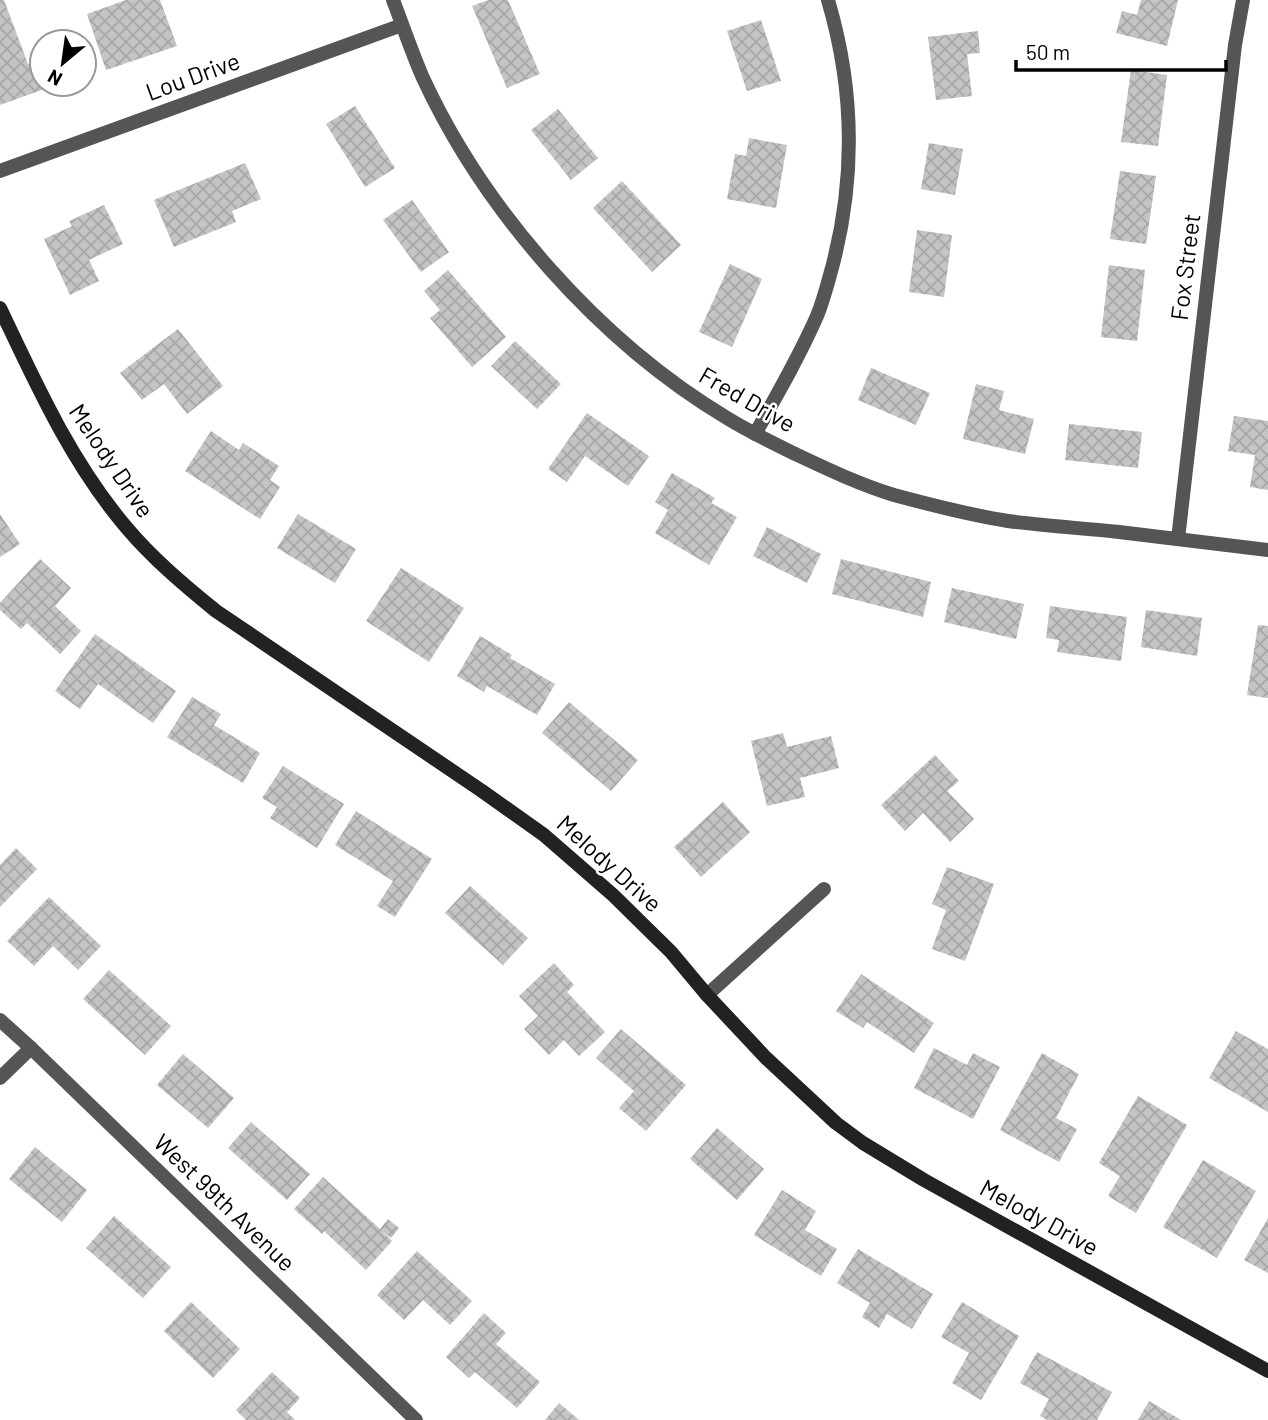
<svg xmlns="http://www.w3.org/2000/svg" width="1268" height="1420" font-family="Barlow,sans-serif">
<defs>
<pattern id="building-cross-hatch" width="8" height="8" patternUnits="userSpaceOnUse" patternTransform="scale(1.75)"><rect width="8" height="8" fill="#c4c4c4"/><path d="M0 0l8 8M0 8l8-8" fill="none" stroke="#a7a7a7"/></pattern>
</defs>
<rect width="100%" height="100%" fill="#fff"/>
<!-- building -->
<g fill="url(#building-cross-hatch)">
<polygon points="0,0 4,0 28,64 37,61 42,74 42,84 46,84 47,88 0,105"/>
<polygon points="126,0 160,0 177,46 106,70 87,14"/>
<polygon points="488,0 508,0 540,74 507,88 472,6"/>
<polygon points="1141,0 1178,0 1167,46 1116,33 1122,11 1137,15"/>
<polygon points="761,20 781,81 747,91 727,31"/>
<polygon points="978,31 980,53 967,54 972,96 936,100 928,37"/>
<polygon points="1131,70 1167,75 1158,146 1121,142"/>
<polygon points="355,106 395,168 365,187 326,124"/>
<polygon points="558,109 598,158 571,180 531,130"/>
<polygon points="749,138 787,145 776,208 727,199 735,154 746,156"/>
<polygon points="929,143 963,149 955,195 921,189"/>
<polygon points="245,163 261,199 232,211 236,222 174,247 154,200"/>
<polygon points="1120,171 1156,176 1146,244 1110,239"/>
<polygon points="622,181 681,245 652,272 593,208"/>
<polygon points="412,200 449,252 421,272 383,220"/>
<polygon points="104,205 123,244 89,260 99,281 70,295 44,239 72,226 69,221"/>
<polygon points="917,230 952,235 944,297 909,292"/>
<polygon points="730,264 762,279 732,347 699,332"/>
<polygon points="1109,265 1145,270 1137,341 1101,337"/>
<polygon points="448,270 506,337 472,367 430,318 440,310 424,291"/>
<polygon points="178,329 223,386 187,414 164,384 142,400 120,373"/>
<polygon points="515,341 561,384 537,409 491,366"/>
<polygon points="871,368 930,393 916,425 858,400"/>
<polygon points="976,384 1004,391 999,410 1034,419 1025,454 963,439"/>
<polygon points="587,413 649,456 628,486 585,456 567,482 548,469"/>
<polygon points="1234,416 1268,421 1268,490 1250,487 1255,455 1228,451"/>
<polygon points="1069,424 1142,432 1138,468 1065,460"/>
<polygon points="211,431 239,450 243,443 279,466 270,480 280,487 260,519 185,471"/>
<polygon points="672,473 715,498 711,503 737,517 709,565 655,533 668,510 655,502"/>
<polygon points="0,514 20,544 0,557"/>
<polygon points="298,514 356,549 335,583 277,548"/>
<polygon points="767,527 821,554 807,583 753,556"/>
<polygon points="40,559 71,588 55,606 81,631 60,654 27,623 21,629 0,610 0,603"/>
<polygon points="841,559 931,582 923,617 832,594"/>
<polygon points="401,568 464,608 429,662 366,621"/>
<polygon points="952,588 1024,604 1016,639 944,622"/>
<polygon points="1050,606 1127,617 1121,661 1057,652 1059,640 1046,638"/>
<polygon points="1146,610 1202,618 1197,656 1141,647"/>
<polygon points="1258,625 1268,626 1268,698 1247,695"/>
<polygon points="95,634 176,691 153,723 98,684 80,709 55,691"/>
<polygon points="480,636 512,655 510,658 555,684 537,715 487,686 484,692 457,676"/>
<polygon points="192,697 221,714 214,725 260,753 243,783 167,737"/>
<polygon points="569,702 638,760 611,791 542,733"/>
<polygon points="783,733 787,747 831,736 839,768 800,778 805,797 767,806 751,741"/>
<polygon points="935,755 959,781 947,791 974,819 950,842 923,813 905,831 881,805"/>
<polygon points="283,766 344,804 317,848 270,818 277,807 262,798"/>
<polygon points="723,802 750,832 701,877 674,847"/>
<polygon points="356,811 432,859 395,917 377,906 393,881 335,845"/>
<polygon points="16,848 37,869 0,907 0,865"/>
<polygon points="947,867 994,884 965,961 932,949 946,910 932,904"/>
<polygon points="470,886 528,938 503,965 445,913"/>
<polygon points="49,897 101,946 78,970 53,946 34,966 7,941"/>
<polygon points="554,963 574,985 567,992 605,1032 579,1056 564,1040 549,1055 524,1029 538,1016 519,996"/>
<polygon points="109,970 171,1026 145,1055 83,999"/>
<polygon points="861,974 934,1023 914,1053 867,1022 863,1028 836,1011"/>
<polygon points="621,1029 686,1085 646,1131 619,1108 634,1091 596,1058"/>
<polygon points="1236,1031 1268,1049 1268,1112 1209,1078"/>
<polygon points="934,1048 967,1065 973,1053 1000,1067 973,1119 914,1088"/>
<polygon points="1042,1053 1079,1074 1056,1118 1077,1129 1059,1162 1000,1130"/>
<polygon points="183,1054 234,1098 208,1128 157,1085"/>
<polygon points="1138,1096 1187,1125 1136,1213 1108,1196 1120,1176 1099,1163"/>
<polygon points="251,1122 310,1174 287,1200 228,1148"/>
<polygon points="717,1128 764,1169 737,1200 690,1159"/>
<polygon points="35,1147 87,1190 62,1222 9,1179"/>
<polygon points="1203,1160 1256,1191 1217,1258 1163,1227"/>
<polygon points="323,1177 380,1229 388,1219 399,1228 391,1238 382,1231 392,1241 366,1270 324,1231 322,1234 294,1209"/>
<polygon points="782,1190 816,1211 805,1230 837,1249 821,1276 754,1235"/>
<polygon points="114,1216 171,1267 143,1298 86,1248"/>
<polygon points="1268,1218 1268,1273 1244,1260"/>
<polygon points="858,1249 933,1294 912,1329 887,1314 879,1328 862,1317 870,1303 837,1283"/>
<polygon points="417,1251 472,1301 450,1325 423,1300 404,1320 377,1295"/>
<polygon points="191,1302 240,1349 213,1378 164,1331"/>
<polygon points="962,1302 1019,1336 981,1400 952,1383 969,1353 941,1337"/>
<polygon points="484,1313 506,1333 496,1344 540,1382 517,1408 475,1372 469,1378 446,1357"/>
<polygon points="1037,1352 1112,1392 1097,1420 1047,1420 1040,1416 1049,1399 1020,1383"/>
<polygon points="272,1372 300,1398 287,1412 295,1420 246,1420 236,1410"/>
<polygon points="1149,1401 1181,1420 1138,1420"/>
<polygon points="559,1403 579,1420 545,1420"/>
</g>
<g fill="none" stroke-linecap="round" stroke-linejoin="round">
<!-- street -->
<g stroke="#555" stroke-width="14">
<path d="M 393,0 C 403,26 412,53 423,78 C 485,212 600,342 727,418 C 748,431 769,441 791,452 C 825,468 858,484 894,495 C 931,505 970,515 1008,521 C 1044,526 1082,528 1119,532 C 1168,538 1218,544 1268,550"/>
<polyline points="0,171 402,25"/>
<path d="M 755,434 C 777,395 799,357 817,316 C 824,299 828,282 833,264 C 856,175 854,88 828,0"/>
<polyline points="1178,539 1235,45 1243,0"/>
<polyline points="707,995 824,889"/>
<polyline points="0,1020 31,1048 416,1420"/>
<polyline points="0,1078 31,1048"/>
</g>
<!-- secondary -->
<path stroke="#222" stroke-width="14" d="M 0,308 C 36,384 71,462 126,527 C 152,558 184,585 216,611 L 482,791 L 544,835 L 613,895 L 671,952 L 707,995 L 766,1058 L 836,1123 L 863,1143 L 924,1180 L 1268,1371"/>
</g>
<g text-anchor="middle" stroke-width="5" stroke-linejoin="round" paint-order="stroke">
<!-- street labels -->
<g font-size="24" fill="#000" stroke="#fff">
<text transform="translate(193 77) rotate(-20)" y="8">Lou Drive</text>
<text transform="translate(1186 267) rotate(-83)" y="8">Fox Street</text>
<text transform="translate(747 400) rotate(30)" y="8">Fred Drive</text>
<text transform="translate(111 461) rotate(56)" y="8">Melody Drive</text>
<text transform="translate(609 864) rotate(42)" y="8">Melody Drive</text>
<text transform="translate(224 1203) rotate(44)" y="8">West 99th Avenue</text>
<text transform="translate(1039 1218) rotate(29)" y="8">Melody Drive</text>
</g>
</g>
<!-- north arrow -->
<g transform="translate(63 63) rotate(209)"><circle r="33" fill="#ffffff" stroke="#999999" stroke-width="2"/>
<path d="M0-5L12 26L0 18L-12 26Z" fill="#000000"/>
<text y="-10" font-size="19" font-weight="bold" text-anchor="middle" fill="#000000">N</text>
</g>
<!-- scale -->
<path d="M1016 60v10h210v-10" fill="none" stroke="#000000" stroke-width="3.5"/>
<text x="1026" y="60" font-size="21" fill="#000000" stroke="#ffffff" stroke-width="5" paint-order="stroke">50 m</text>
</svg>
